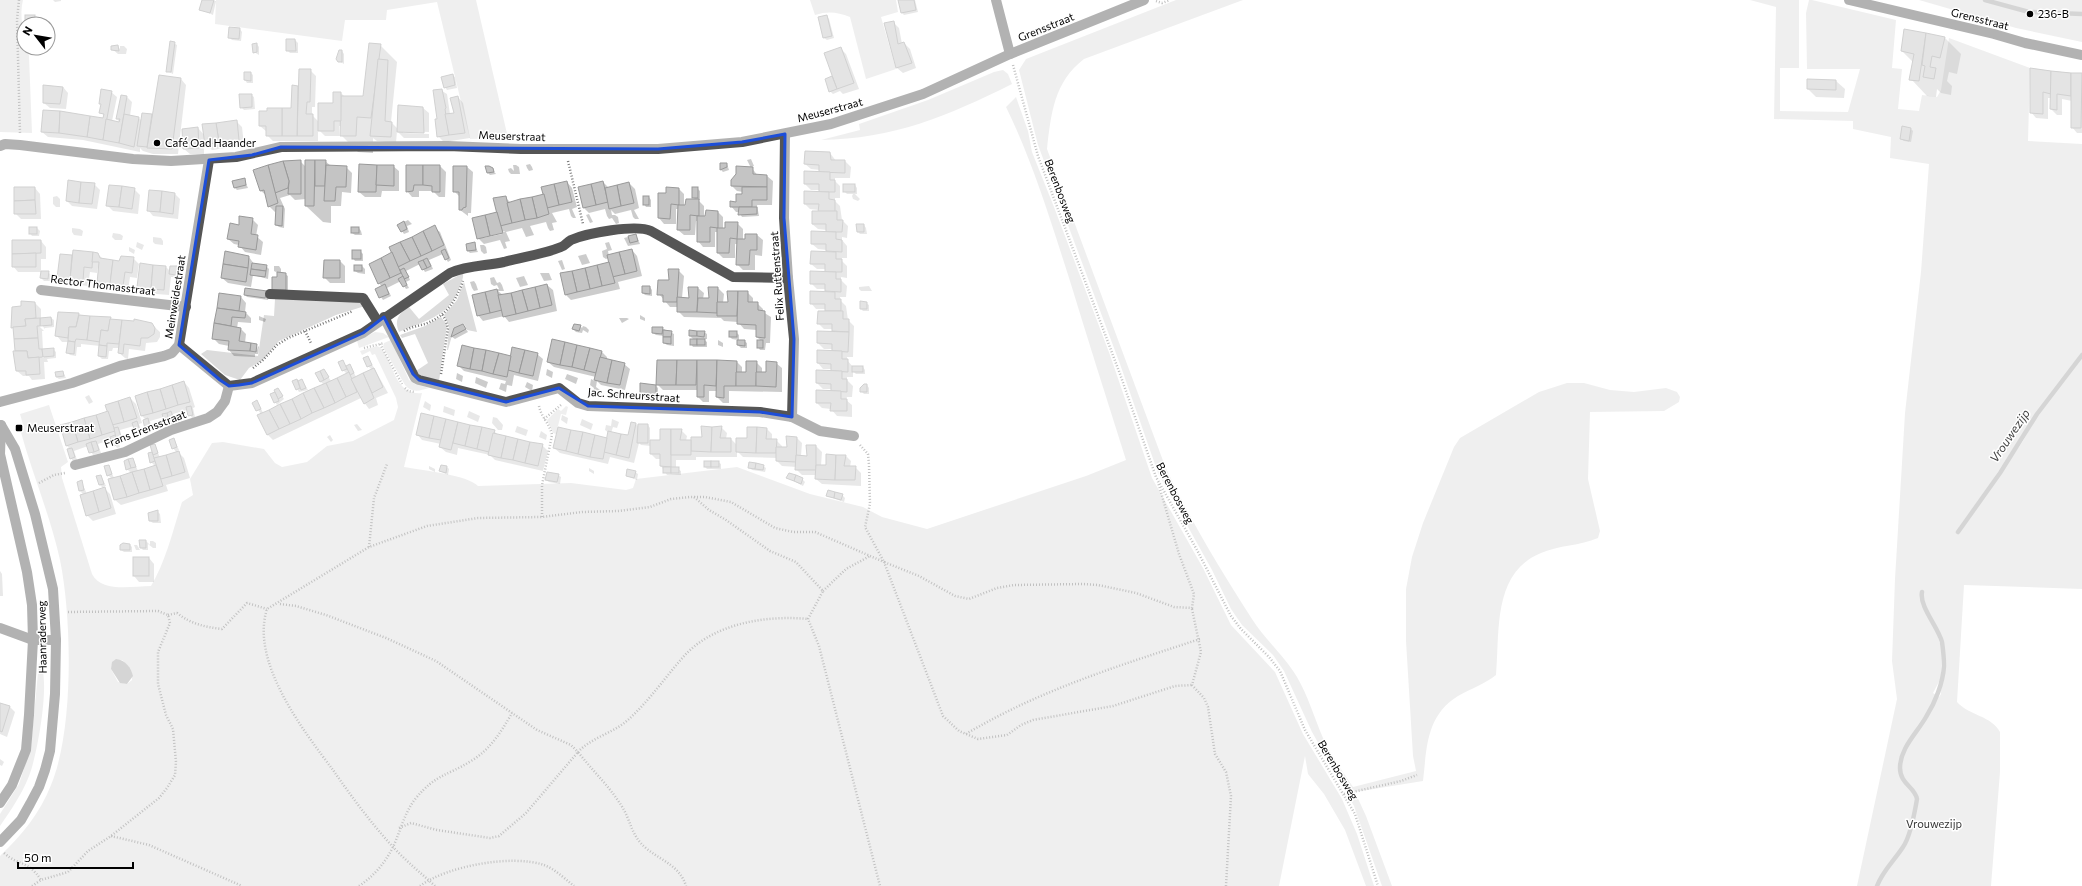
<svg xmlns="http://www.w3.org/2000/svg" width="2082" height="886" font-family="Commissioner,sans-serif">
<rect width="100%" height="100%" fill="#fff"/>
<!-- green -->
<g fill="#dcdcdc" fill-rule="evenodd">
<path d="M 0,0 L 23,0 C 19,15 24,32 24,48 L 28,48 L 29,56 L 32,133 L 0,132 Z"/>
<polygon points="216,0 476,0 508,138 470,139 437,2 387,10 386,20 345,20 342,41 215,24"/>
<path d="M 810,0 L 896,0 L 898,12 L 881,17 L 896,69 L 866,79 L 850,17 C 837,12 828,11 815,15 Z"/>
<path d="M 1176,0 L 1243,0 L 1084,59 C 1054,82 1051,114 1047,149 L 1165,466 C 1190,520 1220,569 1252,619 C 1265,640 1284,655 1297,677 C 1308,696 1314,717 1323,738 C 1331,755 1342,771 1353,787 L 1416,771 L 1413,756 L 1406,641 L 1406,589 L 1412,557 L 1423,523 L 1454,447 L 1460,438 L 1539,392 L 1567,383 L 1584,383 L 1610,390 L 1634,392 L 1666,388 L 1677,392 L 1680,397 L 1679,402 L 1664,411 L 1590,412 L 1588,479 L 1600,531 L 1598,538 C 1580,546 1559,545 1541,553 C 1492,573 1500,632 1496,675 C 1485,684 1470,689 1458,696 C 1426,716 1427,747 1423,781 L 1355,792 L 1366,816 L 1392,886 L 1382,886 L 1354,806 L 1312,732 L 1284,671 L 1273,655 L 1242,625 L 1231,609 L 1212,570 L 1158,473 L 1120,364 L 1038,145 L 1019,70 L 1026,59 Z"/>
<path d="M 1750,0 L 1799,0 L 1799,68 L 1780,68 L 1780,111 L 1848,112 L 1860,69 L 1807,69 L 1806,13 L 1809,0 L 1812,0 L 1896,20 L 1892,68 L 1902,69 L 1898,109 L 1919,111 L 1922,95 L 1937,97 L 1941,90 L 1949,38 L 2030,68 L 2028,141 L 2082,144 L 2082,352 L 2036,413 L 1994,478 L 1959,527 L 1962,528 L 1968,521 L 2023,441 L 2037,416 L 2082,356 L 2082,589 L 1964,585 L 1957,702 C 1968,715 1992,716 2000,732 L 2000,772 L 1991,886 L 1857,886 L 1897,699 L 1892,661 L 1895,579 L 1905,413 L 1921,272 L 1929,164 L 1890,158 L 1891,137 L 1853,129 L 1853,121 L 1774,119 L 1776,7 ZM 1921,592 C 1923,595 1923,601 1925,606 C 1934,626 1945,641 1944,664 C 1944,675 1941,684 1941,694 L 1939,697 L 1933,693 L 1941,678 L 1942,650 L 1935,627 L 1921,601 Z"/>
<polygon points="1919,0 2082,0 2082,42 2016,28"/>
<path d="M 1003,70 L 1008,74 L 1012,84 C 948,116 893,139 821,140 L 860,130 L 859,124 L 928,100 L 994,72 Z"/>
<path d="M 1016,97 L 1028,131 L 1032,152 L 1054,207 L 1110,355 L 1152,478 L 1203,568 L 1231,625 L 1275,672 L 1303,734 L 1342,799 L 1357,834 L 1374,886 L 1366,886 L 1345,830 L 1324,794 L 1308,774 L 1305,756 L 1279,886 L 0,886 L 0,856 C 22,835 40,813 51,785 C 74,730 72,618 60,560 C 50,515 32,473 20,429 L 24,428 L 20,414 L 49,405 L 68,462 L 61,467 L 62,478 L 92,574 C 102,593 132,586 151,586 C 166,561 173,530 182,502 L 193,495 L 190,479 L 212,443 L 223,442 L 264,449 L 275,463 L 282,467 L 307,462 L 327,446 L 353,441 L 394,420 L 398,407 L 396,398 L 375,354 L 372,355 L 370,351 L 362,355 L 360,351 L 377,346 C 393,351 391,397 422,393 L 404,467 C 421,470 468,475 478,486 L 571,483 L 626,490 L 633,488 L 636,479 L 737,467 L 810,494 L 863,507 L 882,517 L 927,529 L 1086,476 L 1126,460 C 1107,400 1088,340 1070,281 C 1051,222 1033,162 1006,107 ZM 122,660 C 129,666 132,670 132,680 L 127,684 L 118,682 L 111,669 Z"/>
<path d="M 463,273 C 464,279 460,285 458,291 C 447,318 423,321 399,332 C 394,320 398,314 409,307 L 419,319 L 449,295 L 443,284 Z"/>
<polygon points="464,282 477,332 467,330 464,324 454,328 448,350 447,350 449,326 444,315 457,300"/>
<polygon points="275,299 361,301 365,306 336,315 279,341 263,360 249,368 240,380 225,375 201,354 207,350 258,356 264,315 274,316"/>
<polygon points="441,317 447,325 439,381 420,376 416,371 428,363 415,334 402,338 400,335 425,326"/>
<polygon points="375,332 383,333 389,337 359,348 357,341"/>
<path d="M 391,340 L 409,380 L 415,384 L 429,388 C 419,391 412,393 405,385 L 383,347 L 384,343 Z"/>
<polygon points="566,406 568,407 566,415 561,414 556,434 553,433 547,420 558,409 561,411"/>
<path d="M 39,662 C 52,675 37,757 29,776 C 22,794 11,810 0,826 L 0,814 L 19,784 L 31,747 Z"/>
</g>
<!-- water -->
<path fill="#a3a3a3" d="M 116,659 C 126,660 131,668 133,676 L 127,684 L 120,683 L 111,669 L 112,662 Z"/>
<!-- shadow -->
<g fill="#0003" fill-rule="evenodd">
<polygon points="53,0 61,0 61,1 55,2"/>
<polygon points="203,0 216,1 213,15 200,9"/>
<polygon points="899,0 915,0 918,12 904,15 902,13"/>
<polygon points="34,16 37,19 37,23 29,23 26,21"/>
<polygon points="827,16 829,19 834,38 827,40 824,38"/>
<polygon points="893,22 899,28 902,44 904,43 910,49 916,68 903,73 897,68"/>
<polygon points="240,29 242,32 241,41 232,40 229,37"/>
<polygon points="1904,30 1944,37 1961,54 1957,74 1949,72 1947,81 1952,86 1951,95 1941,93 1937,89 1936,97 1927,96 1911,79 1914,63 1902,51"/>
<polygon points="295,40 298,43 298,53 290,53 287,50"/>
<polygon points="171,42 177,45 173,74 167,71"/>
<polygon points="257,44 259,47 259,55 254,52"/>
<path d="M 380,45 L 397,62 L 391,122 L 398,129 L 423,108 L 429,113 L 429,138 L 404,138 L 397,131 L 396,143 L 377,141 L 373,138 L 373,153 L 358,152 L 341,135 L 342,126 L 339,126 L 339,136 L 325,136 L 318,129 L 318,141 L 273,141 L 267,135 L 267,132 L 260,126 L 268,112 L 292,108 L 293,86 L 300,87 L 310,70 L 316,76 L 315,107 L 312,107 L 312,115 L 319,122 L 341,93 L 345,97 L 363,97 ZM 403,131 L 429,132 L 429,134 L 403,133 Z"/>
<polygon points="117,46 120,49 120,46 124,46 127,49 126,54 118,54 112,49"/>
<polygon points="840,48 846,54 859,89 843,94 840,91 833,94 830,91 832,77 835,80"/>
<polygon points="342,51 344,54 344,64 339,61"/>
<polygon points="2031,69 2082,74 2082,133 2077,133 2072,127 2072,101 2062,99 2062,115 2057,115 2051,109 2051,98 2048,98 2048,119 2036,118 2031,112"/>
<polygon points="251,73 253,75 253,83 247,83 245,80"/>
<polygon points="452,75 455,77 457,88 447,90 445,87"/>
<polygon points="181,79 186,85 178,154 153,154 143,151 140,148 140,152 83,140 48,137 42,132 44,111 78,114 103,120 104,116 101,112 102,105 100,103 111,92 117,97 112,121 120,123 117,119 127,97 132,102 130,116 139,118 142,121 143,114 153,115"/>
<polygon points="1836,81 1845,89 1844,98 1816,97 1808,89"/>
<polygon points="63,87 68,93 66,109 50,108 44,103"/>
<polygon points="442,91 447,94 450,114 455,114 458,97 463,103 470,138 444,142 438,136"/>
<polygon points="251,95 254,97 255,109 244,110 241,107"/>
<polygon points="236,121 242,127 244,145 212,150 206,144 205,136 204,136 204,154 190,154 184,149 198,128 205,136"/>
<polygon points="1911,129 1913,131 1911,142 1904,141 1901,139"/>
<polygon points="830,153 836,161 845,161 851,167 850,178 835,178 835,181 840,186 840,198 835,198 835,201 840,206 842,220 848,226 847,238 842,237 842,240 847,246 847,258 842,258 841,260 847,266 847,278 841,277 841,280 847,286 846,297 840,297 840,300 846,306 848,320 854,326 853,357 847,357 847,360 853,367 863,367 865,370 865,374 856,374 853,371 853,377 847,377 847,380 853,386 852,397 847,397 846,400 852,405 852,417 837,416 831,409 822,408 817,403 832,392 832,389 823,389 817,383 832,372 832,369 823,369 818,363 833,352 833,349 824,349 818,343 833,332 833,329 824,329 818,323 826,309 816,309 811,303 826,292 826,289 817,289 811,283 826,272 826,269 817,269 811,264 827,252 827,250 818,249 812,244 827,232 827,230 818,229 812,224 819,210 810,209 805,204 820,192 820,190 811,190 805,184 820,173 820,170 811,169 805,164"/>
<polygon points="751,159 754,166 751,167 758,176 767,176 773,181 772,205 757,205 759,216 742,217 739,212 736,212 731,206 743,196 743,192 737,191 732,186 751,168 747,160"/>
<polygon points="300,161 306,167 306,161 325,161 331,166 346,167 352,173 351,193 342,192 341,206 331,206 331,223 323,222 306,206 306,199 295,200 290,195 280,198 285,209 284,228 279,227 276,225 277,211 275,212 269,206 267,196 261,191 255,171"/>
<polygon points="530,164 532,167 533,170 529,171 527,168 526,165"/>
<polygon points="721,164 727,164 729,170 723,172 721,170"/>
<polygon points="513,165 516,165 519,167 520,174 511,174 509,172 508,169 511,168 514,171"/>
<polygon points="393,166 399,171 399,191 382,191 381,197 365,197 359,192"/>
<polygon points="407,166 440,166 446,172 445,197 439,197 433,191 419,191 419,197 412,197 407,191"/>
<polygon points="454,167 467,167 473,172 471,213 468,213 468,216 460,210 460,197 454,191"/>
<polygon points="492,169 496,174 490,175 488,173"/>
<polygon points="244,179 248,188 237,190 235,188"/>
<path d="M 567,182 L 572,188 L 577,207 L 572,209 L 576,218 L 573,218 L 571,216 L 569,209 L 552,213 L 557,222 L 552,223 L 554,230 L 550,231 L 548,228 L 546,222 L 530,226 L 534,235 L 526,237 L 522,228 L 506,232 L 510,241 L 505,242 L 507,248 L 504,249 L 500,240 L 484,244 L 478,238 L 497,213 L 505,197 L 511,203 L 544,195 ZM 505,231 L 502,234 L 483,238 L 482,237 Z"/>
<polygon points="603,182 609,188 629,183 635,189 639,208 634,210 639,219 635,219 633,217 631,210 615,214 611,210 612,215 615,215 618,217 619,223 616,224 612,218 609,219 607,216 605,209 589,213 584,208"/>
<polygon points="94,184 100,190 97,209 72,206 67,201"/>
<polygon points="855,185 857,188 857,194 855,194 860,199 858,201 853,199 852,196 853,194 847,194 844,191"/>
<polygon points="35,188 40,194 41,219 21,219 15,213"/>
<polygon points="697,188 700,191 700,200 698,200 704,206 704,217 718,212 723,217 723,229 737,223 743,229 743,240 746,240 746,235 757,235 763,240 762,256 755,255 755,270 743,270 737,264 738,244 735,244 735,258 723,258 718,253 718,232 715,232 715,247 703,247 698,241 698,221 696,221 695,235 684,235 678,230 679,209 676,209 676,224 664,224 659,218 667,194 679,189 684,194 684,206 696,200 693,197"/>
<polygon points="134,189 140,195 138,214 113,211 107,205"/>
<polygon points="175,194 180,199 178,219 153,216 148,210"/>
<polygon points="57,196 60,199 60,207 56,207 53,204 53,197"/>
<polygon points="649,197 651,200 651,207 646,207 644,204"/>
<polygon points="589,214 593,222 590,223 586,215"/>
<polygon points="252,219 258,225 256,236 263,242 261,255 245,252 239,245 234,244 228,239 240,226"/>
<polygon points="408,220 412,224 407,226 409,232 404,234 398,225"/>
<polygon points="864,225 866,228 867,234 860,234 858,232"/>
<polygon points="434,227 440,232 451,260 448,262 443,254 429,260 433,269 425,272 420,264 406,271 410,280 406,282 409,288 406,289 401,281 387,288 391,296 383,300 376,289 382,287 379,283 392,253"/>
<polygon points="30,228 37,228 40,231 39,236 32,236 30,233"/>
<polygon points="72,228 80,229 83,231 82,236 74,235 72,232"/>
<polygon points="359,228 361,231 362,235 355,235 352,233"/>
<polygon points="113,233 120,234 123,236 122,240 115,240 112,237"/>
<polygon points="636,235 640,244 628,246 624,238"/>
<polygon points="153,237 161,238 163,241 163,245 155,244 153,242"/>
<polygon points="41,241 46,247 46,259 41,259 41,272 18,272 13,266"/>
<polygon points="137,242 144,245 142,250 136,247"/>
<polygon points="609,242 612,250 608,251 609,256 632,250 637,256 642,276 618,282 620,289 571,300 566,295 609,263 608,258 606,259 603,257 602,251 607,249 605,243"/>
<polygon points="474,244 478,252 470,253 468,251"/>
<polygon points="480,245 484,245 486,247 487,253 484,254 481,251"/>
<polygon points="129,247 135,250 134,254 129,251"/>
<polygon points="360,251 363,254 363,261 355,261 353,258"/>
<polygon points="98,254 104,260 119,262 133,258 139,264 137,278 130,277 128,291 104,288 98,282 100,267 98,267 97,273 90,272 88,286 63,283 58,278 60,255 73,256"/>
<polygon points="586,254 590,263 582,265 578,256"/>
<polygon points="249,257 254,264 266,266 269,269 268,279 253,275 251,287 228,283 222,278"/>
<polygon points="562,260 565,269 562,270 558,261"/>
<polygon points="340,261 345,266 345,283 330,283 324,277"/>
<polygon points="274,266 279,266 281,269 281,273 285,274 288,276 288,293 278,278 278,273 274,271"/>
<polygon points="355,266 362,266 365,269 365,274 358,273 355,271"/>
<polygon points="166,267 170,271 177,267 179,270 178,277 171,277 169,295 144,293 138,287"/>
<polygon points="678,270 684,276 682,298 690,299 689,288 698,288 704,293 703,299 710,299 718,288 724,294 723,303 729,303 728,292 747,292 753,298 753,303 757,303 763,309 763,312 771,317 770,343 766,343 765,350 760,350 758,347 761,341 757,337 757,330 744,329 738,322 724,321 721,318 684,317 678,311 678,307 670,307 659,294"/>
<polygon points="48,272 51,275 50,281 44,281 41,278"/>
<polygon points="540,273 549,273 552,280 544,281"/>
<polygon points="524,276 528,285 520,287 516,278"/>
<polygon points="494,277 497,283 500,282 502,285 504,291 498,291 503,295 547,285 553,290 557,311 509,322 504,316 483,321 478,315 473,295 499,289 497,285 494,286 491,284 490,278"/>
<polygon points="474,281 476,284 478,290 474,291 472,288 470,282"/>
<polygon points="869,286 872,291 861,291 859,289 859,287"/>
<polygon points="650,287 652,290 652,296 645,295 643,293"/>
<polygon points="220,294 241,297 246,303 245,312 251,318 251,323 238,322 237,328 241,329 246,334 245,343 257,345 255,349 257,350 258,346 259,347 258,354 255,354 255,357 234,356 229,350 229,346 219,344 213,338"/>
<polygon points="269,294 268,300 247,297 245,295"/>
<path d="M 35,303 L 41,309 L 41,318 L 51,318 L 54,320 L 54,327 L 45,328 L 45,329 L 38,321 L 36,323 L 44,331 L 42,331 L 43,350 L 53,349 L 56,352 L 56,358 L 47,359 L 48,362 L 44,362 L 45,379 L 32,380 L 29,376 L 23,376 L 17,371 L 16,361 L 14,359 L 14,352 L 16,352 L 14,329 L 12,327 L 22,307 ZM 41,350 L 43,352 L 44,358 L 42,358 Z"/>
<polygon points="866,303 869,305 869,311 863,311 861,309"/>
<polygon points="71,313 103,319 110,318 112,320 149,322 160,332 160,337 157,342 146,343 145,351 129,349 128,359 125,358 119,353 120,348 113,348 112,351 109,351 108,359 102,359 99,356 100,346 81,344 81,347 77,347 76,356 70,355 67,352 68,342 62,342 57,336"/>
<polygon points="640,315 645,318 645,321 640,319"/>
<polygon points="259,316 266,319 265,322 259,320"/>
<polygon points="619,318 627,318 629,319 622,323"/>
<polygon points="463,325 468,332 455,339 452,337 455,329"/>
<polygon points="580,326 582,328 583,326 586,327 589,330 588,333 583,330 582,333 576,332 573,329"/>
<polygon points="662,328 674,334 674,346 667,345 664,343 664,336 656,335 653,333"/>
<polygon points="704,332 707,334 707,339 703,339 707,342 707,347 693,347 691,344 694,340 690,336"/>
<polygon points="736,332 739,335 739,341 744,341 747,343 747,348 741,348 738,345 738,340 732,339 730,337"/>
<polygon points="718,340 723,343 723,347 718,345"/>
<polygon points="602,352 607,357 607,359 624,364 630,369 625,390 601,385 597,381 596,387 600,390 599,396 595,395 593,392 594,388 590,385 591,379 595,381 596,377 554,367 548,362"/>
<polygon points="537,354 543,359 538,381 514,375 512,386 507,385 506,392 499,389 501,383 505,384 506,381 464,371 458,365"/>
<polygon points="368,357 388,393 376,398 378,405 369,409 361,398 273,440 267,434 261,414 253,403 257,402 259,404 263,413 324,385 320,381 324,370 331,381 347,374 343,370 343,361 346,367 350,365 352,368 356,377 372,370 368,366"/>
<polygon points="658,361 737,362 742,367 742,373 747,373 756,362 762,368 762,373 767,373 776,363 782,368 782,392 729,391 729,403 723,403 717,397 717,391 709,391 709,402 703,402 698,397 698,390 663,390 657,384"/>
<polygon points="547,369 553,372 552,378 546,375"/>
<polygon points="63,372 66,378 59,379 56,377"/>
<polygon points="457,373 463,376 462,382 456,379"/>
<polygon points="567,374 578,378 576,384 565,379"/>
<polygon points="476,377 488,382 486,388 475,383"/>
<polygon points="302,380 308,390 299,392 293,382"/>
<polygon points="184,382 189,388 195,407 193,408 195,417 192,418 187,410 173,414 176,423 168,425 164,417 150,421 152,430 149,431 146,429 146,420 142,416 136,396"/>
<polygon points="527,382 533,385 532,391 525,387"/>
<polygon points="867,385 869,388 869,394 864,394 861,391"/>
<polygon points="656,386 658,388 658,399 643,399 641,396"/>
<polygon points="278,389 284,399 277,405 271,394"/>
<polygon points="614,391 620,394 618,400 612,397"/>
<polygon points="89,395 93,402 89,404 85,397"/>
<polygon points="130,398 136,404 142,423 139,424 142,433 139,434 136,432 134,426 120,430 122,439 118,441 120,447 117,448 112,439 98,444 101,453 93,455 88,446 74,451 77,460 73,461 71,458 70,449 67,446 109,412"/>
<polygon points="425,401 431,405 430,411 423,407"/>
<polygon points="444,406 455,410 454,416 443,412"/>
<polygon points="469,411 480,416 478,422 467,417"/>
<polygon points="421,414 494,431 499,436 542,445 548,451 543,471 495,460 490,455 458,448 457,455 446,452 440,447 441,444 422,440 417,434"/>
<polygon points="562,415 568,418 567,424 561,420"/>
<polygon points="493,417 497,418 503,425 502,430 498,430 492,423"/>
<polygon points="582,419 593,424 591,430 580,425"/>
<polygon points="612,419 619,422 617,428 613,427 611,433 628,437 636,424 639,427 648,425 650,428 650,441 661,441 681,430 687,436 686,441 703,438 721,427 727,433 726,439 731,439 737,445 767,429 772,434 772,440 776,440 782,446 782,448 788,448 796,437 802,443 801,456 808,457 816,446 822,452 821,466 827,466 846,456 851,461 850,467 855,467 861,473 861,486 822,484 816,479 816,475 802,475 796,469 797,467 782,466 777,461 777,458 743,457 737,451 737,457 696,457 696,460 676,460 676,468 681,471 681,475 667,475 661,466 661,459 656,459 651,454 651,446 641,445 639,443 634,463 610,457 608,464 560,453 554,448 607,439 609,433 605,430 606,425 611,426"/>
<polygon points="357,424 362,430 358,431 354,425"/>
<polygon points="517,426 528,430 526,436 515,432"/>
<polygon points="541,431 547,435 546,440 539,437"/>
<polygon points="330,435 333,440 331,442 327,437"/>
<polygon points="174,439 179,450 177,451 184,458 190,478 166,485 168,491 121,505 115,500 109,480 112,479 108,475 109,466 114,478 131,473 127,469 133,459 138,471 155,466 151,462 149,454 153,453 155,445 160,458 177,453 173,448"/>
<polygon points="718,462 721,464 721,469 707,469 705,467"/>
<polygon points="429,466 435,469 435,472 429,469"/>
<polygon points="763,466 766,468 765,472 752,470 749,467"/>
<polygon points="447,467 449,469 448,475 440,471"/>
<polygon points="589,468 594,471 594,474 589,471"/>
<polygon points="635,472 638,474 637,480 627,476"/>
<polygon points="558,475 561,477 560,484 549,482 546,480"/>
<polygon points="101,476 106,486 103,487 110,494 116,514 93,521 87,515 84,495 80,491 81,481 87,494 104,489 100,485 97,477"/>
<polygon points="788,478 802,479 805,482 803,486"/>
<polygon points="842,495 845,498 844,502 827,496"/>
<polygon points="157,511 160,514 161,523 153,523 150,521"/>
<polygon points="146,541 150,545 150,541 153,541 156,543 156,548 153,548 148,544 148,550 143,550 141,548"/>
<polygon points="130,545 132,547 132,552 124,552 121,550"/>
<polygon points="134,545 137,545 140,550 136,550"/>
<polygon points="149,558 154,564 154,582 139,582 134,576"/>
<polygon points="0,571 2,574 3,596 0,596"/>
<polygon points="0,704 9,706 15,712 7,737 0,734"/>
<polygon points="0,759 4,762 2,766 0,765"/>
</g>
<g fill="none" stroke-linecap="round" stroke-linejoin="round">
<!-- stream -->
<g stroke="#a3a3a3" stroke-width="4.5">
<polyline points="1985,0 2029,12 2082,14"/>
<polyline points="1958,532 2000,473 2037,414 2082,355"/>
<path d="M 1877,886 C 1883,870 1894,861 1903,847 C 1910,837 1915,811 1917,799 C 1915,787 1900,784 1900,768 C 1900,748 1917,733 1926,717 C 1935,703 1943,683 1944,666 C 1944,658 1943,649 1942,642 C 1938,627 1919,606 1922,592"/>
</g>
</g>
<!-- building -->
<g fill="#c4c4c4" stroke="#999">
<polygon points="202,0 214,0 210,13 199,10"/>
<polygon points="898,0 914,0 916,10 901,13"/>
<rect x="25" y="15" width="10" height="6"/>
<polygon points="827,15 832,36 823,38 818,17"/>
<polygon points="894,21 898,44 904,42 912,63 896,68 884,23"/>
<polygon points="229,27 240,28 239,39 228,38"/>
<polygon points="1904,29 1926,33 1919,81 1909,80 1914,54 1901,51"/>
<polygon points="1926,33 1945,37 1940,58 1932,56 1930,67 1936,68 1934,79 1923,77 1925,66 1922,65"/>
<polygon points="286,39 295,39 296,51 286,51"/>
<polygon points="170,41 175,42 171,72 166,72"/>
<polygon points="257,43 257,52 253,53 252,44"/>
<polygon points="369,43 381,44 371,118 357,117 356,136 340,136 341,96 363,96"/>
<polygon points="118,45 119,51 111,50 111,46"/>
<polygon points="841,47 854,83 837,89 824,53"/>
<polygon points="339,50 342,50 342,62 338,62 336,59"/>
<polygon points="378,59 388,60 385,121 392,122 391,137 370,136"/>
<polygon points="2030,68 2051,71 2051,94 2043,92 2043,114 2030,113"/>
<polygon points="299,69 311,69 310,102 307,102 306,114 313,114 313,136 297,136"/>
<polygon points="2051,71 2071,73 2071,96 2057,94 2057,110 2050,109"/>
<polygon points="244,72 251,72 251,81 244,80"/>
<polygon points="2071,73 2082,73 2081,128 2071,128"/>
<polygon points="453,74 455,85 444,88 441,77"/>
<polygon points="159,75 181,78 172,149 147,148"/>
<polygon points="832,76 837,89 829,92 825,79"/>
<polygon points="1807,79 1836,80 1836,90 1807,89"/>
<polygon points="43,85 63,87 60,104 43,103"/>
<polygon points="292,85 298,86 297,136 282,136 282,108 291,108"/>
<polygon points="101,89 112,91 103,140 87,137 90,116 103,118 104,114 99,113 101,104 99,104"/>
<polygon points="442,89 446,108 445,109 449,135 437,137 435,119 437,119 433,90"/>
<polygon points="333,92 341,92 341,121 334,121 334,131 318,131 318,103 333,103"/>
<polygon points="239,94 252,94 252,107 240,108"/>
<polygon points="121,95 127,96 119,143 103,140 106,119 119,122 120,119 116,119"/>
<polygon points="458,96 465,133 449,135 445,114 454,113 450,98"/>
<polygon points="398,105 423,107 424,133 397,132"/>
<polygon points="267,108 282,108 282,136 266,136 266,126 259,126 259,111 267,111"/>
<polygon points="43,110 60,111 59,133 41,132"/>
<polygon points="60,111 90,116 87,137 59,133"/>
<polygon points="142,113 152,114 147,147 137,146"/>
<polygon points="124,114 139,117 134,147 119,143"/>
<polygon points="237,120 239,140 219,142 216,123"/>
<polygon points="216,123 219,142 205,145 202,124"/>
<polygon points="1902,126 1911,128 1909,141 1900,139"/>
<polygon points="198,127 199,148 183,149 182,129"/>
<polygon points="805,151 830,152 831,160 845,160 845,173 819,172 819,165 804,164"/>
<polygon points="301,160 301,194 288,194 289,181 283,161"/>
<polygon points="305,160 315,160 314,206 305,206"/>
<polygon points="315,160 326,160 325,186 315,186"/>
<polygon points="283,161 289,181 288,188 275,193 268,165"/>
<polygon points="720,163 727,163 727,167 720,170"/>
<polygon points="359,164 377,165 376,192 358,192"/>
<polygon points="268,165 278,203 268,207 264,190 260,191 253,170"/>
<polygon points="326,165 347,166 346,187 336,187 335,201 324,201"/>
<polygon points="377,165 394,165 394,186 376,185"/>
<polygon points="406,165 423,165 423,185 414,185 413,191 406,192"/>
<polygon points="423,165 440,165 440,192 432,192 432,186 423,185"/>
<polygon points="453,166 467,166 466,207 463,208 462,210 459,210 459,192 453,192"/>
<polygon points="485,166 489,166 493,168 494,172 487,173"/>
<polygon points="736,166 753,167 753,174 767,175 767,187 731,186 731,180 736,174"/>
<polygon points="804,171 830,172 830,180 835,180 835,192 819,192 819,184 804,184"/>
<polygon points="245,178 246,185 234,188 232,181"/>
<polygon points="68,180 81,182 79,203 66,201"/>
<polygon points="567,181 572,202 559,205 554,184"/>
<polygon points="603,181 608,202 596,205 591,184"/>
<polygon points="81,182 95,183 92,204 79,203"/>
<polygon points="629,182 634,203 621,206 617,185"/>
<polygon points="554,184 559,205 547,208 541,187"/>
<polygon points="591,184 596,205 583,208 578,187"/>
<rect x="843" y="184" width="12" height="8"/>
<polygon points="109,185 122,186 119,207 106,206"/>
<polygon points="617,185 621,206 609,209 605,188"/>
<polygon points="122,186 135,188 132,209 119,207"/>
<polygon points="14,187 35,187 35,200 14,201"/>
<polygon points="666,187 679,188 679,205 671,204 670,219 658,218 658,193 666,193"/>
<rect x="692" y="187" width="6" height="11"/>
<polygon points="742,187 767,187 767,200 752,200 752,207 730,207 730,201 736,202 736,194 742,194"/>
<polygon points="149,190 162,191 160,212 147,211"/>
<polygon points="162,191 175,193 173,214 160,212"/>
<polygon points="804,191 829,192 829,199 835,200 835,212 818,212 819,204 804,204"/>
<polygon points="544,194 549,214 537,218 532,197"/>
<polygon points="506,196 512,223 500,226 493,198"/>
<rect x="643" y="196" width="6" height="9"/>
<polygon points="532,197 537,218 525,220 520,199"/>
<polygon points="520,199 525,220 512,223 507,203"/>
<polygon points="686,199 699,199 699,216 690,215 690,230 677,230 678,205 685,205"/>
<polygon points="35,200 36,214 14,214 14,201"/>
<polygon points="276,206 283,206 282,226 275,225"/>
<polygon points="739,207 757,207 757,214 738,215"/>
<polygon points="706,210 718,211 718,228 710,227 710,242 697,242 697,216 705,216"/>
<polygon points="812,211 837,211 837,220 843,220 842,232 826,232 826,224 812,224"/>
<polygon points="497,212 503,233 490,236 485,215"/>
<polygon points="485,215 490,236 477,239 472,218"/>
<polygon points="239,216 253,218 251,234 258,235 256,250 238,247 239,241 227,239 230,223 239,225"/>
<polygon points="404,221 407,229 401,232 397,225"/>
<polygon points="725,222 738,222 737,239 730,238 729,253 717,253 717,228 725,228"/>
<polygon points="856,224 864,224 864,232 857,232"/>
<polygon points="435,225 444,245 432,251 423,231"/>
<rect x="29" y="227" width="8" height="7"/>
<rect x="351" y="227" width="8" height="6"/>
<polygon points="423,231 432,251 421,256 412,237"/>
<polygon points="811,231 836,232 836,239 842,240 842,252 826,251 826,244 811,244"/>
<polygon points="636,234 638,241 630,243 628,236"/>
<polygon points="745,234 757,234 757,250 750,250 749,265 736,265 737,239 745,239"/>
<polygon points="412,237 421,256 410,261 400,242"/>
<polygon points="12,240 41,240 41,253 12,254"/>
<polygon points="400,242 410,261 398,267 389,247"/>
<polygon points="475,242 476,250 467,251 466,244"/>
<polygon points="445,249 449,258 445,260 441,251"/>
<polygon points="632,249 637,271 625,274 619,252"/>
<polygon points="73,250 93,252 92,268 84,267 83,281 70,279"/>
<rect x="352" y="250" width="9" height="9"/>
<polygon points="225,251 249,256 248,268 223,264"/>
<polygon points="811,251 836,252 836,259 842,259 842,272 825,272 825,264 810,264"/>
<polygon points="93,252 98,253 100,258 113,260 110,284 97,283 99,262 92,262"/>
<polygon points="392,252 401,273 390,278 381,258"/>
<polygon points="619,252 625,274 612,277 607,255"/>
<polygon points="36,253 36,267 12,267 12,254"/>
<polygon points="60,254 72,255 70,279 57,278"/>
<polygon points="121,256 134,257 132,273 125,272 123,286 110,284 113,260 119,261"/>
<polygon points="381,258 390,278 378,284 369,264"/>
<polygon points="427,258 431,266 427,268 423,260"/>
<polygon points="324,260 340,260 340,278 323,278"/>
<polygon points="423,260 427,268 422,270 418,262"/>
<polygon points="609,262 615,283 602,286 597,265"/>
<polygon points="140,263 153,265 151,289 137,287"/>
<polygon points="252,263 267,265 266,271 251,269"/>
<polygon points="223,264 248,268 246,282 221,278"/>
<polygon points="153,265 166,266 164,290 151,289"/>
<rect x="354" y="265" width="8" height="6"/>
<polygon points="597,265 602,286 590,289 585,268"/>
<polygon points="170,266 177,266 176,275 169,274"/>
<polygon points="404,268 409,277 404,279 400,270"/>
<polygon points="585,268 590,289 577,292 572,271"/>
<polygon points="251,269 266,271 265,277 250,275"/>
<polygon points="668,269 679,269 677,302 663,302 663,295 657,295 658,280 669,280"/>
<polygon points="41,271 49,271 48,279 40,278"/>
<polygon points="572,271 577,292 565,295 560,273"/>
<polygon points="810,271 836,272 836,279 841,279 841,292 825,291 825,284 810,284"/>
<polygon points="277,272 286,273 286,290 272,290 272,277 277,277"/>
<polygon points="403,276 407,285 403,287 398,279"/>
<polygon points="385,284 389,294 379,298 375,289"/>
<polygon points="547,284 552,305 540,308 535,287"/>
<polygon points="642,286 650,286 650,294 642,293"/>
<polygon points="535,287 540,308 528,311 522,290"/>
<polygon points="688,287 698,287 697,312 677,312 677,297 689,298"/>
<polygon points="708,287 718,287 717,313 697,312 698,298 709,298"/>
<polygon points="245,288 267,291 265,298 244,295"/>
<polygon points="497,289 502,310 490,313 485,292"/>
<polygon points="522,290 528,311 516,314 511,293"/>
<polygon points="727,291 738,291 737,316 717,316 717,302 728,302"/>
<polygon points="738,291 748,291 748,302 758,302 758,310 765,311 765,338 756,337 756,325 737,324"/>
<polygon points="810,291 835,292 835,299 841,299 841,311 825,311 825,304 810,304"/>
<polygon points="485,292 490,313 477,316 472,295"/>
<polygon points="219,293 241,296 239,311 217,308"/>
<polygon points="511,293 516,314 503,317 498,295"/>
<polygon points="21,301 35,302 36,318 25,319 26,326 11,328 12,307 21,306"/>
<polygon points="860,301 867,302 867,309 860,309"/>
<polygon points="217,308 246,312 245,318 232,317 231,326 214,323"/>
<polygon points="818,311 843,311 843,319 849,319 849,332 832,331 832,324 817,324"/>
<polygon points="58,312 79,313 76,327 69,327 68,338 55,336"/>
<polygon points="79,315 90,316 87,340 76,339 75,342 68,341 69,327 76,327"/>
<polygon points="90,316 111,317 108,331 101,330 100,342 87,340"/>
<polygon points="51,317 52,325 40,326 40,318"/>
<polygon points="40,318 40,326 37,326 38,338 14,339 13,327 26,326 25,319"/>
<polygon points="110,319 122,320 119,344 107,343 107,346 99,345 101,330 108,331"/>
<polygon points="134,319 152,323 155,328 154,334 148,338 141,338 140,346 124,344 123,354 118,353 122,320 134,321"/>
<polygon points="214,323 241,328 239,341 251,343 250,351 228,350 229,341 212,339"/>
<polygon points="463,324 466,329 451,337 454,328"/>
<polygon points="574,324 581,325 579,331 572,329"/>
<polygon points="652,327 663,327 662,334 652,333"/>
<polygon points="663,330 672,331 671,337 663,337"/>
<polygon points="689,330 697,331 697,336 689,336"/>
<polygon points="697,331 705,331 704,337 697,336"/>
<rect x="729" y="331" width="8" height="6"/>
<polygon points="817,331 849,332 848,352 832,351 832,344 817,343"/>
<polygon points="663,337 671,337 671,344 663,343"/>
<polygon points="38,338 39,349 42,349 43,357 28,358 27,351 15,351 14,339"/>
<polygon points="552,339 565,342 560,365 547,362"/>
<rect x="690" y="339" width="7" height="6"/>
<rect x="697" y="339" width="8" height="6"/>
<polygon points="737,340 745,340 745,346 737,345"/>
<rect x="757" y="340" width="6" height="8"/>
<polygon points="68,341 75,342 74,354 66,353"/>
<polygon points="565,342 577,345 572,367 560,365"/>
<polygon points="251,343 257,344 256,352 250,351"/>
<polygon points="99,345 107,346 106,357 98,356"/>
<polygon points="462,345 474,348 470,369 457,366"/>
<polygon points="577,345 590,348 584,370 572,367"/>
<polygon points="512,347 525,350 519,373 508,370"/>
<polygon points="54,348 54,356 43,357 42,349"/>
<polygon points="474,348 486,350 482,371 470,369"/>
<polygon points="590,348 602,351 596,373 584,370"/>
<polygon points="486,350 499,353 493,374 482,371"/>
<polygon points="525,350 538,353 533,376 519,373"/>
<polygon points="817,350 842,351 842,359 848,359 848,372 831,371 831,364 817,363"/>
<polygon points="13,351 27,351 28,358 39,357 40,374 26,375 26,371 16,371"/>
<polygon points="499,353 511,356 507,377 493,374"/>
<polygon points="368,356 372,365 367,367 363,358"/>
<polygon points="600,357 612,360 607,383 594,380"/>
<polygon points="343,360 347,369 342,371 338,362"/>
<polygon points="612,360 625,363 620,385 607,383"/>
<polygon points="657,360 677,360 676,385 656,385"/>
<polygon points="677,360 697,360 696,385 676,385"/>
<polygon points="697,360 717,360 716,386 704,385 704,397 697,397"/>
<polygon points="717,360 737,361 736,386 724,386 724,398 716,397"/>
<polygon points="746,361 757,361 756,386 736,386 736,372 746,372"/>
<polygon points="766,361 777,362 776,387 756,386 756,372 766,372"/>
<polygon points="350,364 354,373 350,375 346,366"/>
<rect x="852" y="366" width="11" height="6"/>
<polygon points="374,368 383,387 372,393 363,373"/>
<polygon points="324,369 329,377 324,380 320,371"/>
<polygon points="816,370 842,371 842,379 847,379 847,392 831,391 831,384 816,383"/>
<polygon points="63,371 64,376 56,377 55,372"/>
<polygon points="320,371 324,380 320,382 315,373"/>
<polygon points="349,372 357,392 346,397 337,378"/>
<polygon points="363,373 374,398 364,404 351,379"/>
<polygon points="337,378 346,397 335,403 326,383"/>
<polygon points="297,379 300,388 296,390 292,381"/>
<polygon points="302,379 306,388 301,390 298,381"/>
<polygon points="184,381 190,402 178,405 172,385"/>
<polygon points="326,383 335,403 324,408 314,388"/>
<polygon points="640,383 656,385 656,397 640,397"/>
<polygon points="864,384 867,384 867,392 860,392 860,388"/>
<polygon points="172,385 178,405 166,409 160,389"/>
<polygon points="278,388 283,396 278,399 274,390"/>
<polygon points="314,388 324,408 312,413 303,393"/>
<polygon points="160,389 166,409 153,413 147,392"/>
<polygon points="816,390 841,391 841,399 847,399 847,411 830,411 831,403 816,403"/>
<polygon points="147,392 153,413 141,416 135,396"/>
<polygon points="275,392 279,401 274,403 270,394"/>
<polygon points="303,393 312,413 301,419 292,399"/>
<polygon points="130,397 137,418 124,422 118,401"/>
<polygon points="292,399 301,419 290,424 280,404"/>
<polygon points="257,400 261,409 256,411 252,403"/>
<polygon points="118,401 124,422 112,425 105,405"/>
<polygon points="280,404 290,424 279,429 269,410"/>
<polygon points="191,406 193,415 188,416 186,407"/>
<polygon points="269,410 279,429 267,435 257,415"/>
<polygon points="108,411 115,431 102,435 96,415"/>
<polygon points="171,411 174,421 169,422 167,413"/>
<polygon points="167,413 169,422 165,423 162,414"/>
<polygon points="421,413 434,416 429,438 416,435"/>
<polygon points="96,415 102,435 90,439 84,418"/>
<polygon points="434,416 446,419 441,440 429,438"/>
<polygon points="84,418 90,439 78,442 72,422"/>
<polygon points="148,418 150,428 145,429 143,420"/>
<polygon points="446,419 458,422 451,450 439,447"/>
<polygon points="137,421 140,431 135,432 132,423"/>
<polygon points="72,422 78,442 66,446 60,425"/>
<polygon points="458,422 470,425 465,446 453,443"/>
<polygon points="631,422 636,423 629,458 616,455 621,434 628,435"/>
<polygon points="638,424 648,424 648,443 637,443"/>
<polygon points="470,425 482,427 477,449 465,446"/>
<polygon points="701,426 712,427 711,452 691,451 691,437 702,437"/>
<polygon points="722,426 720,438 731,438 731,452 711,452 712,427"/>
<polygon points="118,427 121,437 116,438 114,428"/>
<polygon points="482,427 495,430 489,452 477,449"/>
<polygon points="558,427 571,430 566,451 553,448"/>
<polygon points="747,427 757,427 756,453 736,452 736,438 747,438"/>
<polygon points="757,427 767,428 766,439 777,439 776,453 756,453"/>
<polygon points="660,429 671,429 671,467 660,466 660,454 650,454 650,440 660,440"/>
<polygon points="671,429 682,429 680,440 691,440 691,455 671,455"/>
<polygon points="571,430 583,432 578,454 566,451"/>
<polygon points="608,431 621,434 616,455 604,452"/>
<polygon points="583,432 595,435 590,457 578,454"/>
<polygon points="493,433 506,436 501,458 488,455"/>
<polygon points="115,435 118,445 113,446 110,437"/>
<polygon points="595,435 607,438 603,459 590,457"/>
<polygon points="506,436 518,439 513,460 501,458"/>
<polygon points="786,436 797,437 796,462 776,461 776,447 787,447"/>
<polygon points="174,438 177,447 172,449 169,440"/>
<polygon points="518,439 530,442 525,463 513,460"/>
<polygon points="96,441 99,450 94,452 91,442"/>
<polygon points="91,442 94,452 89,453 86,444"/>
<polygon points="530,442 543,444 538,466 525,463"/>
<polygon points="155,444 158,453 153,455 150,445"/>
<polygon points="806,445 816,445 816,470 795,470 796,455 807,456"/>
<polygon points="72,448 75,457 70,459 67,449"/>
<polygon points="179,451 185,472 172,476 166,455"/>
<polygon points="152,452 155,461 150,463 148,453"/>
<polygon points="826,454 836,455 835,480 815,479 816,465 826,465"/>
<polygon points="166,455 172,476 161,479 154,458"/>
<polygon points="836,455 846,455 844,466 856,466 855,480 835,480"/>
<polygon points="133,458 136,467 131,468 128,459"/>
<polygon points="128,459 131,468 126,470 124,461"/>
<rect x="704" y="461" width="7" height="6"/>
<rect x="711" y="461" width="8" height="6"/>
<polygon points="749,462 756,463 755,469 748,468"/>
<polygon points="756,463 764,465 763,470 755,469"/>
<polygon points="109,465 112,474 107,476 104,466"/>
<polygon points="156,465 163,486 150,490 144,469"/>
<polygon points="441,465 447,466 446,473 439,471"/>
<rect x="663" y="467" width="8" height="6"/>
<rect x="671" y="467" width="8" height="6"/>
<polygon points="144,469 150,490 139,493 132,472"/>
<polygon points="627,469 636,471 634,478 626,476"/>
<polygon points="132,472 139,493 127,497 120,476"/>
<polygon points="547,472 559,474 557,482 545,480"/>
<polygon points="789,473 796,475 794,481 786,478"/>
<polygon points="101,475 104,484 99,485 96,476"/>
<polygon points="796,475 803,478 801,484 794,481"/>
<polygon points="120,476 127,497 114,500 108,479"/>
<polygon points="82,480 84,490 79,491 77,482"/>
<polygon points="105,487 111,508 99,512 93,491"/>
<polygon points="828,490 835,492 834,498 826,496"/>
<polygon points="93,491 99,512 86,516 80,495"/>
<polygon points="835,492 843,494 841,500 834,498"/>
<polygon points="158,510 158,521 149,521 148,513"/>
<polygon points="139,540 146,540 146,548 140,548"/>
<polygon points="123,543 130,544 130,550 120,550 120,545"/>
<rect x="133" y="557" width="16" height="19"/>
<polygon points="0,703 10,706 2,732 0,731"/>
</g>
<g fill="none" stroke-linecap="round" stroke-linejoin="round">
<!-- path -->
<g stroke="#777" stroke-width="2.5" stroke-dasharray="1 2" stroke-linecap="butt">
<polyline points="19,0 17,20 20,133"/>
<polyline points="1156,1 1162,3 1170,0"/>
<polyline points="1013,65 1038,156 1120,374 1156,477 1197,550 1231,616 1241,629 1269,657 1280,671 1305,730 1355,814 1378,886"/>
<polyline points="568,161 583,224"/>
<polyline points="305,331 311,343"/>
<path d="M 404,331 C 410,327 418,326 425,324 C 446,316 456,301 463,281"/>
<polyline points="380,344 402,384"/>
<polyline points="364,348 384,343"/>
<polyline points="253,368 263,360 277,345 288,338 353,311"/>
<polyline points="441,374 448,328 446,321 442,314"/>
<polyline points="405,388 408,391 415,392"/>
<path d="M 539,406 C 541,417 550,424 552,435 L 542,485 L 542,517"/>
<polyline points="544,419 561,405"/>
<polyline points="860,445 868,454 869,465 870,504 865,527 884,562 919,576 955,596 969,599 997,588 1014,585 1083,584 1098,585 1136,593 1174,607 1192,608 1194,594 1179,554 1158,482"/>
<polyline points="39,483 54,475 65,473"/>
<polyline points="694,497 705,497 731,502 775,528 793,532 815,532 884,562 943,716 959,731 978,739 1007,735 1021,725 1033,720 1113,706 1175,686 1192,685"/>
<polyline points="369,547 374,498 387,464"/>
<polyline points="823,591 846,569 870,556"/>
<path d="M 280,604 L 296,606 L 326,615 L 386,638 L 436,661 L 537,730 L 571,745 L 578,752 C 592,737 614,733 629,719 C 650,700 666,676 685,655 C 715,623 767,615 808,619"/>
<polyline points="1192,609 1201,652 1192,685 1204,698 1208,707 1215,754 1226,772 1231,796 1226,886"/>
<path d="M 168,615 L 177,613 C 191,624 205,627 222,629 L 247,603 L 267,609"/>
<path d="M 966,734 C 1040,690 1118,666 1200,639"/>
<polyline points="1344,794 1401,781 1417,775"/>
<path d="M 399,828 L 411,823 L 437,830 L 490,838 L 499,836 L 526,813 L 578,752 C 592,770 609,786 621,805 C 632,822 630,835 647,849 C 662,861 680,866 686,886"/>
<polyline points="111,836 149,845 242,886"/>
<path d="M 4,853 C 20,867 27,859 41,880"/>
<polyline points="32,886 41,880 68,872 88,851 111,836 159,798 167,788 175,775 176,762 173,729 166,715 158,684 158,652 170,623 168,615 158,611 66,612"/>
<path d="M 359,886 C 374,876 385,863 393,847 C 401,830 404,813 416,798 C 436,774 447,776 471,761 C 490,750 501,732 512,713"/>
<path d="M 420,886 C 447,866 512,854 544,865 C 555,869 565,879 574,886"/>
<path d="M 435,886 C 421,873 406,861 393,847 C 371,823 351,796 333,770 C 303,730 250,662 267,609 L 369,547 L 427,526 L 478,518 L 542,517 L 582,512 L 618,511 L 650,507 L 671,499 L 690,497 L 694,497 L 709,510 L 726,520 L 770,551 L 796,562 L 823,591 L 808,619 L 819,646 L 880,886"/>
</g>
<!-- minor -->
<g stroke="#555" stroke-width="10">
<polyline points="996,0 1010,54"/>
<polyline points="1849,0 1994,34 2025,43 2082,55"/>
<polyline points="785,134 784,218 788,278 794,339 792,417"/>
<polyline points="0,146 5,144 20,145 133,159 171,161 236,157 281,147 448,146 521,149 658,149 742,142 831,124 923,94 1010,54 1144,0"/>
<polyline points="41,290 186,307"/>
<polyline points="270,294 363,298 378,322"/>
<polyline points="384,317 415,378 419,380 506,402 559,388 578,403 588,406 760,412 792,417 820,431 854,436"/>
<path d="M 179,345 L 229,386 L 252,383 L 363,333 L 450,273 C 468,265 486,266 504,262 C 522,257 544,254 561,247 C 565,246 567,242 571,240 C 587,233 636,224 651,231 L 733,277 L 788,278"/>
<polyline points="0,402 72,383 120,366 164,356 172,353 179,345 209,160"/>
<polyline points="75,465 125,452 171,430 208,418 217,412 225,401 229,386"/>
<polyline points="0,628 33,640 56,640"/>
<polyline points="0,803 12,785 26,750 29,715 33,640 32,605 27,572 0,454 1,425"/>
<polyline points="0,842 21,820 30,804 39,787 45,770 50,751 55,694 56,640 53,589 35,514 15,449 1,425"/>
</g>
</g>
<!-- marked area -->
<path d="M0 0H2082V886H0ZM 785,134 L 784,218 L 794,339 L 792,417 L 760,412 L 588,406 L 559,388 L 506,402 L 419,380 L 413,374 L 384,317 L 363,333 L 252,383 L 239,385 L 229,386 L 220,380 L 179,345 L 209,160 L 252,155 L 281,147 L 658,149 L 742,142 Z" fill="#fff" fill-opacity=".55" fill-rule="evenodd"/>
<path fill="none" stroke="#1d4ed8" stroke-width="3" stroke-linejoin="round" d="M 785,134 L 784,218 L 794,339 L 792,417 L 760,412 L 588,406 L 559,388 L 506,402 L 419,380 L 413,374 L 384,317 L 363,333 L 252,383 L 239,385 L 229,386 L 220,380 L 179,345 L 209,160 L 252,155 L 281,147 L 658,149 L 742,142 Z"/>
<!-- markers -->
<g fill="#000" stroke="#fff" stroke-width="1.5">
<circle cx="2030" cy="14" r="4"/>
<circle cx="157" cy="143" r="4"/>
<rect x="15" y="424" width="8" height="8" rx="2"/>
</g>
<g text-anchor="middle" stroke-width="3" stroke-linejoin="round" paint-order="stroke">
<!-- poi labels -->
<g font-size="11" fill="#000" stroke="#fff" text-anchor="start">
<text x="2038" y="18">236-B</text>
<text x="165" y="147">Café Oad Haander</text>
<text x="27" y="432">Meuserstraat</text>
</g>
<!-- street labels -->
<g font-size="11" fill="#000" stroke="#fff">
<text transform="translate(1980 19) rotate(14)" y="4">Grensstraat</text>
<text transform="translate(1046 27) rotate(-22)" y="4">Grensstraat</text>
<text transform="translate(830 110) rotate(-15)" y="4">Meuserstraat</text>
<text transform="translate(512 136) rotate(2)" y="4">Meuserstraat</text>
<text transform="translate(1060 191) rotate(69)" y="4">Berenbosweg</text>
<text transform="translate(777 276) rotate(-94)" y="4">Felix Ruttenstraat</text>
<text transform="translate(103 285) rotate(7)" y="4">Rector Thomasstraat</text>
<text transform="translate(175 297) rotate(-81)" y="4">Meinweidestraat</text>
<text transform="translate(634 395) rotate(4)" y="4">Jac. Schreursstraat</text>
<text transform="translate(145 429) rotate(-21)" y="4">Frans Erensstraat</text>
<text transform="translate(1175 493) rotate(62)" y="4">Berenbosweg</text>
<text transform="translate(42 637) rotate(-91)" y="4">Haanraderweg</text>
<text transform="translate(1338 770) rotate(59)" y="4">Berenbosweg</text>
</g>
<!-- park labels -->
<g font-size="11" fill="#333" stroke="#fff">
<text x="1934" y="828">Vrouwezijp</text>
</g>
<!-- water labels -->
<g font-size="12" font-style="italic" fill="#444" stroke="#fff">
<text transform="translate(2010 436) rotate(-56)" y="4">Vrouwezijp</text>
</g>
</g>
<!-- north arrow -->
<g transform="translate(36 36) rotate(301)"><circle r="19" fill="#ffffff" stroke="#999999"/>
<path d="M0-3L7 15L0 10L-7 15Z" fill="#000000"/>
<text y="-6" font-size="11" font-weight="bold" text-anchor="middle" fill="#000000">N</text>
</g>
<!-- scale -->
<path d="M18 862v6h115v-6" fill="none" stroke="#000000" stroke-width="2"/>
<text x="24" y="862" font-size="12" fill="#000000" stroke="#ffffff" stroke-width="3" paint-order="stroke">50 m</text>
</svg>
